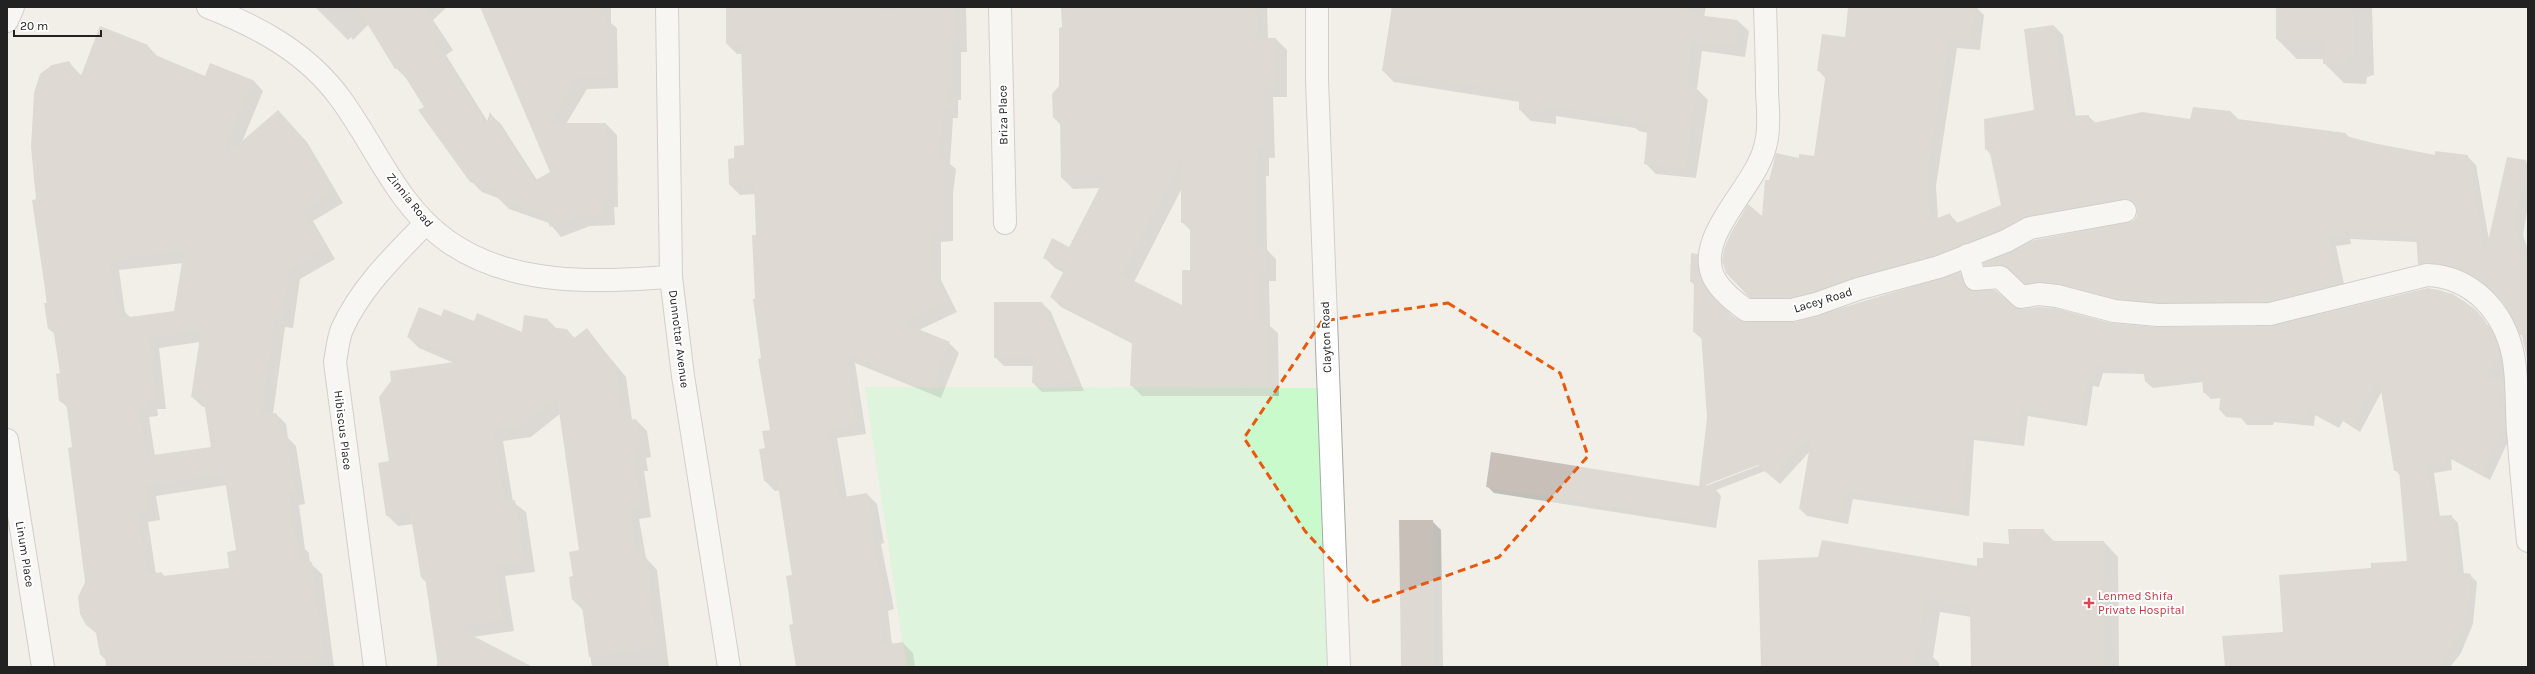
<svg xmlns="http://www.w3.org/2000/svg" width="2535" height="674" font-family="Karla,sans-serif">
<rect width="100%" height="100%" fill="#f2efe9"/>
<!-- park -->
<polygon fill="#c8facc" points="865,387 1317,388 1332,667 906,667"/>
<!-- shadow -->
<g fill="#0003" fill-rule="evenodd">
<polygon points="315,7 447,7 433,20 453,50 446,55 488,122 490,114 501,124 537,180 552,173 486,7 611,7 611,23 617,28 618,88 587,89 566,124 606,124 617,135 618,207 614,207 615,225 590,226 561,237 549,223 509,209 498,198 482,192 471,181 407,79 396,68 369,24 353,40 351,37 348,40"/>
<polygon points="727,7 966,7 967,52 961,52 961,100 958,100 958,118 953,118 950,164 956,169 953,194 953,241 941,242 941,280 957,312 919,330 949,343 959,353 941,398 855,363 866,434 837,438 847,498 867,494 877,504 884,543 881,544 894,609 888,611 892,645 903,643 913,653 915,667 797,667 794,575 780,490 775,491 765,481 766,449 772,430 756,300 756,194 740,195 730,185 729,160 735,159 745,146 742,54 737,54 727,44"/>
<path d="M 1063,7 L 1267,7 L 1268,39 L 1276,39 L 1287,50 L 1287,97 L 1273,97 L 1275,158 L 1269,158 L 1269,176 L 1266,176 L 1267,250 L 1276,259 L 1276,281 L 1269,281 L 1270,326 L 1278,333 L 1279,396 L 1142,396 L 1131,385 L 1133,344 L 1061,307 L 1051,297 L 1064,273 L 1055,268 L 1044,257 L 1070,248 L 1100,188 L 1073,189 L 1062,178 L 1061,125 L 1054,118 L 1060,86 ZM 1182,188 L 1182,222 L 1191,231 L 1191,271 L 1183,307 L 1134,282 Z"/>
<polygon points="1392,7 1706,7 1704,17 1738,21 1749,31 1745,57 1702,51 1697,89 1708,100 1696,178 1656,174 1645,163 1648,133 1639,131 1635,128 1556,116 1556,124 1531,121 1520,110 1520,102 1394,82 1383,71"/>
<polygon points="1849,7 1976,7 1984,15 1980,50 1957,48 1936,186 1938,219 1949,214 1958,223 2002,206 1991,155 1986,149 2035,110 2054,26 2063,35 2076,117 2088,116 2096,123 2190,120 2194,108 2231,112 2239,120 2346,134 2350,138 2373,144 2435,156 2467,156 2476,165 2489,240 2525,161 2528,164 2528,205 2523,235 2528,250 2528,363 2522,336 2515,319 2497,295 2488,288 2457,274 2428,273 2419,264 2417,242 2350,239 2351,244 2336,246 2346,293 2278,310 2168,311 2035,292 2014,274 1994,274 1985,265 2133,222 2138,216 2138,208 2132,207 1800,306 1760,306 1727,273 1763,218 1769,181 1800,159 1815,157 1826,79 1818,70 1846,39"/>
<polygon points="2277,7 2372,7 2374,75 2367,77 2366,84 2344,83 2324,63 2324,59 2297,59 2277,39"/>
<path d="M 101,27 L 148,46 L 158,57 L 205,77 L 253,80 L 263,91 L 242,142 L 278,111 L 307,142 L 343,203 L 313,221 L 335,259 L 300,279 L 293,328 L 285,327 L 273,414 L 276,414 L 286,424 L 288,438 L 296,446 L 305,504 L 299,505 L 305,549 L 309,553 L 310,563 L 322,574 L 334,667 L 108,667 L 107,661 L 101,655 L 97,634 L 80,608 L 81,590 L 86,582 L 73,448 L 68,408 L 60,401 L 57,375 L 61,374 L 55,334 L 49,329 L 37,200 L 68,62 L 82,76 ZM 183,263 L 174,312 L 131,318 L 125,312 L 119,270 ZM 200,342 L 192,397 L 203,407 L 206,407 L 212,448 L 155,456 L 149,417 L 158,416 L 157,409 L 166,409 L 159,348 ZM 227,485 L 237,551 L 230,569 L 166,577 L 161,573 L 156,574 L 148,522 L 160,520 L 156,496 Z"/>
<path d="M 1698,254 L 1705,261 L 1708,289 L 1716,301 L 1733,317 L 1746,324 L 1795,323 L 1960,273 L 1967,280 L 1970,291 L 2017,310 L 2111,324 L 2158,328 L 2273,327 L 2428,289 L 2440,290 L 2464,301 L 2490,327 L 2503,351 L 2512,433 L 2490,480 L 2451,459 L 2452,470 L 2434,473 L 2440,517 L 2451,516 L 2458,523 L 2464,574 L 2470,575 L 2477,582 L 2473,624 L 2461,653 L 2450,667 L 2226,667 L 2284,632 L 2373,569 L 2408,561 L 2401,476 L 2395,470 L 2382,391 L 2360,432 L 2343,421 L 2339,428 L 2315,415 L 2314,426 L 2274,422 L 2273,425 L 2247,425 L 2241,418 L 2226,417 L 2220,410 L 2221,398 L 2211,399 L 2204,392 L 2203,382 L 2153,388 L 2146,382 L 2145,374 L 2103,373 L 2099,387 L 2093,386 L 2087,426 L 2028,416 L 2024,446 L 1974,440 L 1969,516 L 1853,499 L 1848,524 L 1807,516 L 1800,509 L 1811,450 L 1780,484 L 1765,471 L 1716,490 L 1721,496 L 1716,528 L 1494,493 L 1487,486 L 1700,487 L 1708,418 L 1702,339 L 1694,332 L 1695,286 L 1691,282 ZM 1762,462 L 1763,464 L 1706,486 L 1706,484 Z"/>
<polygon points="1042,303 1051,312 1084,391 1042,392 1033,383 1034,366 1004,366 995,357"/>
<polygon points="442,317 523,333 548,320 557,329 566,330 575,338 587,330 626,377 632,420 636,420 647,431 651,457 646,458 648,471 644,471 651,517 639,519 646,558 657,570 669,667 592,667 583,610 573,600 574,577 580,551 561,413 531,437 503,441 513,502 526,512 535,572 505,576 514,631 473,637 531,667 437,667 437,664 439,664 426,582 421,577 413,524 398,526 387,515 390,462 454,363 419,348 408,337"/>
<polygon points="1432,521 1441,530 1443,667 1401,667"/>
<polygon points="2043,530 2055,542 2104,542 2118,557 2119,667 1972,667 1972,617 1940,612 1933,657 1939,663 1939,667 1763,667 1978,567 1985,559 2010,545"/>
</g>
<!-- building -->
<g fill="#c7bfb8" fill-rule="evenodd">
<polygon points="357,7 424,7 443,38 435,43 486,125 490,112 534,181 550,172 480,7 601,7 601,16 606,16 608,78 576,78 550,123 606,123 608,196 604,196 604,215 579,215 550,227 545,215 497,198 499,191 470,182 418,110 424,107 399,67 395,69"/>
<polygon points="726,7 895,10 895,7 956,7 957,42 951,43 952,90 948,90 949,108 943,108 940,158 946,158 943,184 944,232 931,232 931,269 947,301 904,323 950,342 931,389 846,354 856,424 828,429 839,498 867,493 874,534 872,534 885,600 878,601 883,645 903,642 907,664 889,667 796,667 789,625 793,624 786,576 792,575 777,479 764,481 759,449 765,448 762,431 770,430 758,359 761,358 753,299 755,299 752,235 756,235 754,184 729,185 728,159 734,158 734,146 744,145 741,44 726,44"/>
<path d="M 1061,7 L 1257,7 L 1258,38 L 1276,38 L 1277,87 L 1263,87 L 1265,147 L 1258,147 L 1258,165 L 1255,165 L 1257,248 L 1266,247 L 1266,271 L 1259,270 L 1260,321 L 1267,321 L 1268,385 L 1130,386 L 1132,339 L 1050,297 L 1065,269 L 1043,258 L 1052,238 L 1069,247 L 1105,177 L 1061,178 L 1060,118 L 1053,118 L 1052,94 L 1059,86 L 1059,28 L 1062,27 ZM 1181,159 L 1181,223 L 1190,223 L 1190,270 L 1182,270 L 1182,305 L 1122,275 Z"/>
<polygon points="1392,7 1676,7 1689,9 1689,14 1738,20 1735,46 1692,41 1686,86 1697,88 1685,168 1644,164 1648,124 1627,121 1627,118 1545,106 1546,114 1519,110 1519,93 1382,71"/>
<polygon points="1848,7 1975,7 1971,42 1949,39 1927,177 1930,221 1950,213 1954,224 2001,205 1989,149 1985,150 1984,119 2034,110 2024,29 2054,25 2069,116 2089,115 2089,124 2142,112 2190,119 2193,107 2231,111 2230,118 2346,133 2346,136 2373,143 2435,155 2435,151 2468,155 2485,255 2507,157 2526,160 2514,225 2528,266 2528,336 2520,335 2504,303 2478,279 2447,265 2428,263 2418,264 2416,234 2342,231 2342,235 2328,237 2338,284 2268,302 2159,302 2116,299 2058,284 2040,282 2025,284 2004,265 1984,266 1983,263 2034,240 2133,221 2137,216 2137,208 2130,199 2123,199 2028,216 2001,230 1935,255 1855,277 1812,292 1790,298 1750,298 1726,273 1722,261 1724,249 1730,235 1748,204 1762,216 1765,180 1769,180 1776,153 1799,158 1799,154 1814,156 1826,72 1817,71 1822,34 1845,37"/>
<polygon points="2276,7 2353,7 2354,55 2347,57 2346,64 2323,64 2323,39 2276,39"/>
<path d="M 100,26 L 148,45 L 146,51 L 205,76 L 210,63 L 253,80 L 220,160 L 278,110 L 296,130 L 333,192 L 303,210 L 325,248 L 290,269 L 282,318 L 275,317 L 261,415 L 276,413 L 278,428 L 286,434 L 295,493 L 289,494 L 295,542 L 299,542 L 302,563 L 312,562 L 324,659 L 273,667 L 272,661 L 254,664 L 254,661 L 210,667 L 106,667 L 105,654 L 100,655 L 96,633 L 86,625 L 80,614 L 78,597 L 85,582 L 68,448 L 72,447 L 66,401 L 59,401 L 56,374 L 60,373 L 53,328 L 48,329 L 44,303 L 47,303 L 32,200 L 36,199 L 31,147 L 34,93 L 40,74 L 52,65 L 69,61 L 80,78 ZM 184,251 L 174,311 L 122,318 L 121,307 L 116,307 L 109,260 ZM 201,330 L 191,397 L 203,396 L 211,447 L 146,456 L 139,407 L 148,405 L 147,399 L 156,399 L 149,338 ZM 224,474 L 236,550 L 227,552 L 229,568 L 163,576 L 162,572 L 147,574 L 138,512 L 150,510 L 146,485 Z"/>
<polygon points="1691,253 1698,254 1698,265 1702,281 1710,295 1734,317 1746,322 1795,322 1960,272 1963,283 1970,290 1995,290 2018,309 2039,307 2055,308 2111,323 2157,327 2270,326 2428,288 2453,294 2475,309 2484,319 2497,343 2500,356 2485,376 2504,382 2498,406 2504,406 2505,426 2483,474 2445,453 2446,463 2427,466 2435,516 2452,515 2458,572 2471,574 2469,604 2461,633 2439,667 2225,667 2222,636 2283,632 2279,575 2371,568 2371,563 2407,561 2399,470 2394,471 2379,378 2353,426 2336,415 2332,422 2308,409 2307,419 2267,416 2267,418 2239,418 2239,413 2219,410 2221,392 2203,393 2202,375 2145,382 2143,368 2096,366 2093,381 2087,379 2081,419 2021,410 2017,440 1968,434 1963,509 1846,492 1841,518 1799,509 1812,434 1773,478 1758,465 1703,486 1715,488 1710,522 1486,487 1491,452 1699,486 1707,418 1701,333 1693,332 1694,282 1690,282"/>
<polygon points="994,302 1042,302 1076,382 1032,383 1033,357 994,358"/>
<polygon points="419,307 441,316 444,309 474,321 477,313 522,332 524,315 548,319 547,327 567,329 574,338 587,328 615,365 624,421 636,419 641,447 636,447 638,460 634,461 641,506 629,508 637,555 643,554 644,559 647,558 657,647 589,657 581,599 572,600 569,577 573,576 569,552 579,550 557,397 520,427 493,430 504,502 515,500 524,561 495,566 503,620 456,627 533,667 438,667 425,577 421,577 410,512 386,516 378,463 389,461 379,397 391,381 390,371 462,361 407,337"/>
<polygon points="1399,520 1433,520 1434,667 1401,667"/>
<polygon points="2008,529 2044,529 2044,541 2104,541 2105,667 1971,667 1970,606 1925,598 1915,667 1761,667 1758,560 1818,557 1822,540 1977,566 1977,558 1983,558 1983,542 2009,544"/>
</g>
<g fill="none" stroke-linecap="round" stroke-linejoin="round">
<!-- minor casing -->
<g stroke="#a9a9a9" stroke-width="24">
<g id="minor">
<path d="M 208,7 C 259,27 307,53 340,98 C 375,145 397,205 446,240 C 511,287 595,282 671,277"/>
<polyline points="667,7 671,277 683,376 729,667"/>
<polyline points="1000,7 1005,223"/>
<polyline points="1317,7 1317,80 1339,667"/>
<path d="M 1765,7 C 1766,35 1767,64 1767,92 C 1768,110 1770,130 1765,147 C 1755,188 1693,237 1714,278 C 1721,291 1734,301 1746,310 L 1792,310 L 1816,304 L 1858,289 L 1939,267 L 2006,241 L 2030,228 L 2125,211"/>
<polyline points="7,21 13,7"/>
<path d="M 1968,255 L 1975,279 L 2000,277 L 2021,297 L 2039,294 L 2057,296 L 2114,311 L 2158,315 L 2270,314 L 2427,275 C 2473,277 2504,312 2513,355 C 2518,379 2516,407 2518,431 C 2521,468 2524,504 2528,541"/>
<polyline points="7,440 43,667"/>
<path d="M 375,667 L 335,362 C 337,351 338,339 342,329 C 361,287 395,255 426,223"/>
</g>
</g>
<!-- minor -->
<use href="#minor" stroke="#fff" stroke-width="22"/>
</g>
<!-- marked area -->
<path d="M0 0H2535V674H0ZM 1448,303 L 1560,373 L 1588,456 L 1499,557 L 1370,603 L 1305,531 L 1244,438 L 1322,321 Z" fill="#f2efe9" fill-opacity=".55" fill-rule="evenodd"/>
<path fill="none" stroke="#e8590c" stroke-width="3" stroke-dasharray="8 5" stroke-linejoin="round" d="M 1448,303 L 1560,373 L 1588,456 L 1499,557 L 1370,603 L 1305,531 L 1244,438 L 1322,321 Z"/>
<!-- markers -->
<path fill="#e0444e" stroke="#fff" stroke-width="1.5" d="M2087 597h4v4h4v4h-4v4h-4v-4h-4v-4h4z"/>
<g text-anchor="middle" stroke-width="4" stroke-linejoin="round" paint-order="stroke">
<!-- street labels -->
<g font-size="12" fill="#222" stroke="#fff">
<text transform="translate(1003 115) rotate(-91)" y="4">Briza Place</text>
<text transform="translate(410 200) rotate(51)" y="4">Zinnia Road</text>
<text transform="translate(1823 300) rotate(-17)" y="4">Lacey Road</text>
<text transform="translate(1326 337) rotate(-92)" y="4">Clayton Road</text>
<text transform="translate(679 339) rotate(83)" y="4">Dunnottar Avenue</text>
<text transform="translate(343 430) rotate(83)" y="4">Hibiscus Place</text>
<text transform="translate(25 554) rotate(81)" y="4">Linum Place</text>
</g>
<!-- health labels -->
<g font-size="12" fill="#be3a42" stroke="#fff" text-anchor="start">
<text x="2098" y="600">Lenmed Shifa<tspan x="2098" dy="14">Private Hospital</tspan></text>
</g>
</g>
<!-- border -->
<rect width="2535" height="674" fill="none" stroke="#222222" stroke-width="16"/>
<!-- scale -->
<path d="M14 30v6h87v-6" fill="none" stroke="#222222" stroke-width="2"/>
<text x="20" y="30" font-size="12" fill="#222222" stroke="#ffffff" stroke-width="3" paint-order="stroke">20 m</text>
</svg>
